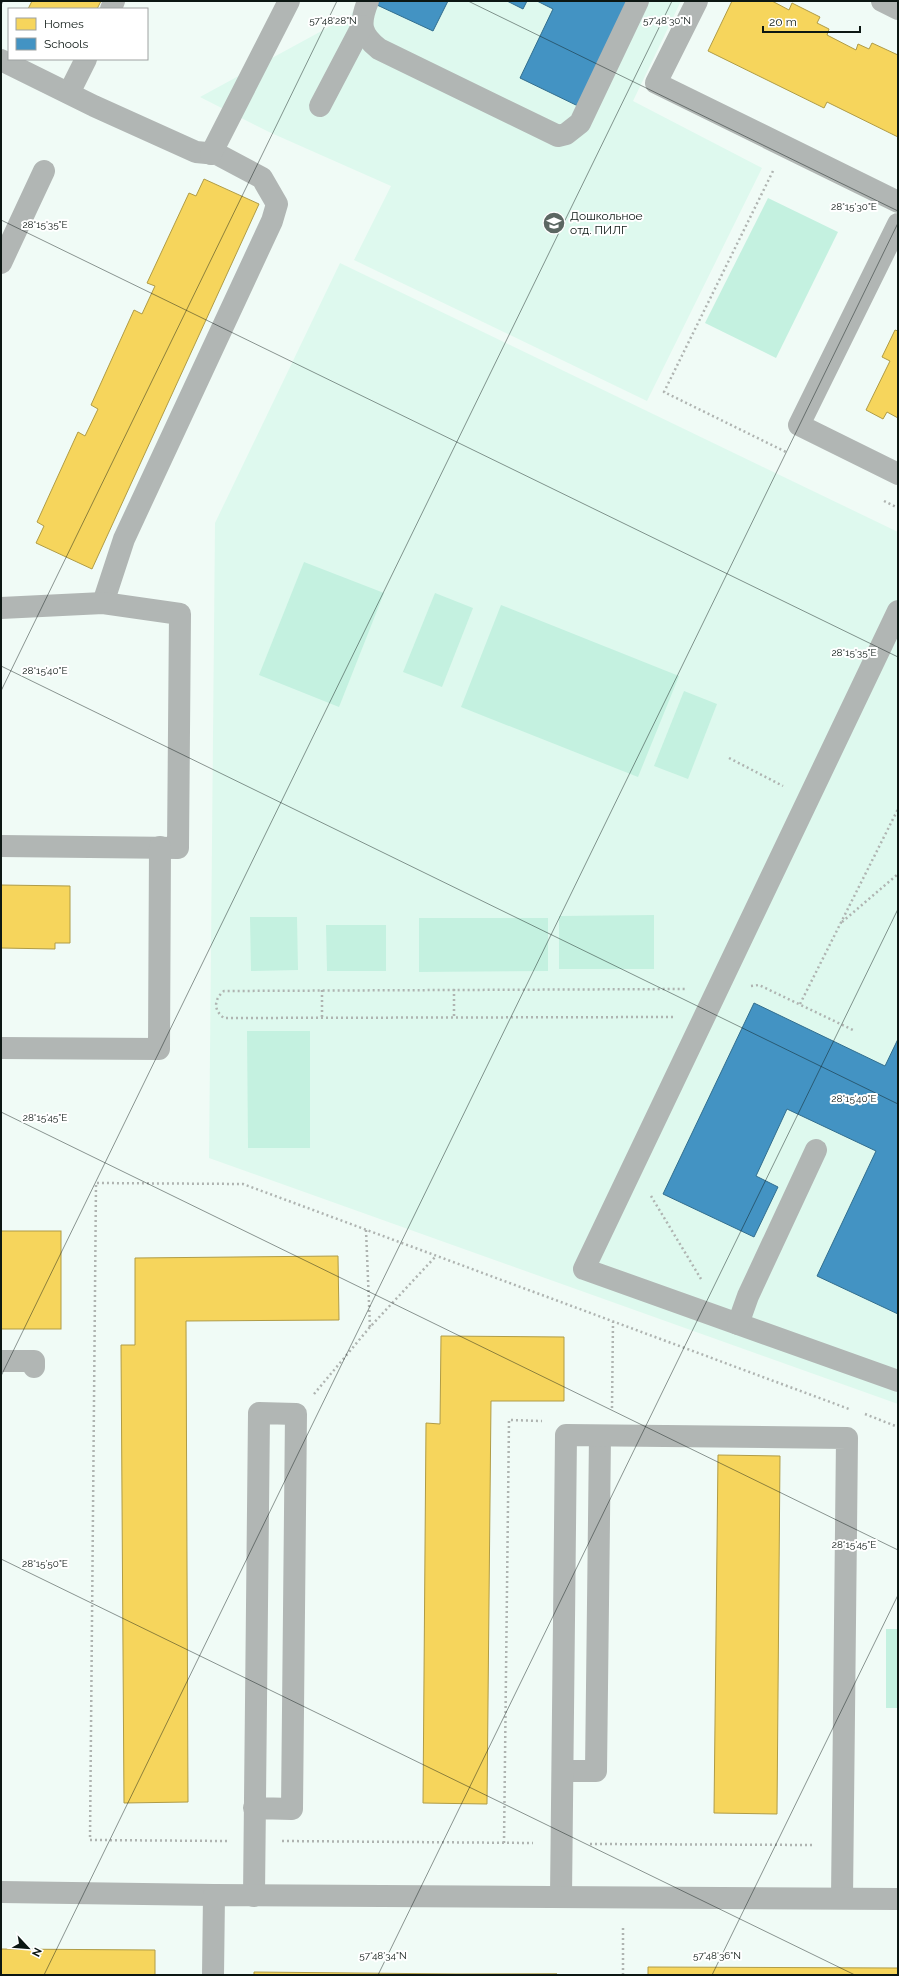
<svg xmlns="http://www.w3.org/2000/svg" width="899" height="1976" font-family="Raleway,sans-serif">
<rect width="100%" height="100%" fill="#f0fbf6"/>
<!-- built -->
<g fill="#def9ee">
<polygon points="358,1 681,1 633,101 762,168 647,401 354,260 391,186 269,132 200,97 351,15"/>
<polygon points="340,263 898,532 898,1404 209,1158 215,523"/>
</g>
<!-- green -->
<g fill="#c4f1e0">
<polygon points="768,198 838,232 776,358 705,323"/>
<polygon points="304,562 384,593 339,707 259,675"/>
<polygon points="435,593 473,608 442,687 403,672"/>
<polygon points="501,605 679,676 638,777 461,707"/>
<polygon points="684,691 717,704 688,779 654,766"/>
<polygon points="654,915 654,969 559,969 559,916"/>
<polygon points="250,917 297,917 298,970 251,971"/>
<polygon points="419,918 548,918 548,971 419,972"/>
<polygon points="326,925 386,925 386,971 327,971"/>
<polygon points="247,1031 310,1031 310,1148 248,1148"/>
<rect x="886" y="1629" width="12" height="79"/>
</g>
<!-- homes -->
<g fill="#f6d55c" stroke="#b09c46">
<polygon points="32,1 101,1 97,9 28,9"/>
<polygon points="732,1 772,1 789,10 792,3 820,17 817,23 829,29 827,35 856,50 858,44 869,49 872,43 898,55 898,137 827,102 824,108 708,51"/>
<polygon points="204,179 259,204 92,569 36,543 44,526 37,522 78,432 85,436 98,409 91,405 134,310 142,314 155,286 147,283 189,193 196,196"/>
<polygon points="895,330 898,331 898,418 887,412 883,419 866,410 890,361 882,357"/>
<polygon points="1,885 70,886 70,943 55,943 55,949 1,948"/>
<rect x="1" y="1231" width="60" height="98"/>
<polygon points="338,1256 339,1320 186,1321 188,1802 124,1803 121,1345 135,1345 135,1258"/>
<polygon points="441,1336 564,1337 564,1401 491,1401 487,1804 423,1803 426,1423 440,1424"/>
<polygon points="718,1455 780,1456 777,1814 714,1813"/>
<polygon points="1,1949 155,1950 155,1975 1,1975"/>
<polygon points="648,1967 898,1968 898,1975 648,1975"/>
<polygon points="254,1972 456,1974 557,1974 254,1975"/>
</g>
<!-- schools -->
<g fill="#4393c3" stroke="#326e8e">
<polygon points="379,1 448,1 433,31 377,5"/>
<polygon points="507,1 527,1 523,9"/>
<polygon points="537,1 629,1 578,106 520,78 553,9"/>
<polygon points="754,1003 885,1066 898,1039 898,1314 817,1276 876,1151 787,1109 756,1176 778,1187 754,1237 663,1194"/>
</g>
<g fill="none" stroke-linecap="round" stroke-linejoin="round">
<!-- path -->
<g stroke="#afb4b1" stroke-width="2.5" stroke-dasharray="2 3" stroke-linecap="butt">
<polyline points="773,171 664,392 786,452"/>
<polyline points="884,501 898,508"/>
<polyline points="729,758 783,786"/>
<polyline points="842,922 898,874"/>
<polyline points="751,986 759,985 853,1030"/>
<polyline points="800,1004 898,809"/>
<polyline points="454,1016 454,989"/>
<polyline points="322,1017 322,990"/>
<path d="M 673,1017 L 224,1018 C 213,1010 214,999 224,991 L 686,989"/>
<polyline points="651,1196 701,1279"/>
<polyline points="366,1230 370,1327"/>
<polyline points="314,1394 370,1327 436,1256"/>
<polyline points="612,1408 613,1322"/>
<polyline points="865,1414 898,1427"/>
<polyline points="227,1841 90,1840 96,1183 243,1184 849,1409"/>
<polyline points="282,1841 533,1843"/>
<polyline points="504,1843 509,1420 542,1421"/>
<polyline points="590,1844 815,1845"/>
<polyline points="623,1975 623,1926"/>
</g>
<!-- minor -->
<g stroke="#b1b6b4" stroke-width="22">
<path d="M 368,1 C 359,24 360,34 379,49 L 558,136 L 566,134 L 580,123 L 638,1"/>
<polyline points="697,1 656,83 898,202"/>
<polyline points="882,1 898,9"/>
<polyline points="111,9 114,1"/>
<polyline points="1,60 94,106 196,152 217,154 262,178 277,204 272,221 124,539 103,603"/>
<polyline points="69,93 86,59"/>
<polyline points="320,106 362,26"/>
<polyline points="211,154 289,1"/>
<polyline points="898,224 799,425 898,474"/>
<polyline points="1,263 44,171"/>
<polyline points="1,608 103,603 180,614 178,848 1,846"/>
<polyline points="898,611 584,1269 898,1381"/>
<polyline points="1,1048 159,1049 160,847"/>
<polyline points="738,1324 748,1296 816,1150"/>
<polyline points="1,1361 34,1361 34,1367"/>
<polyline points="563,1771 596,1771 600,1436"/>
<polyline points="1,1892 214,1895"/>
<polyline points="254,1896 259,1413 296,1414 292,1809 254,1808"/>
<polyline points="561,1897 566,1435 847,1438 842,1898"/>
<polyline points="213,1975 214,1895 898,1899"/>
</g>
</g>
<!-- ticks -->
<path fill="none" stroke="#0c1713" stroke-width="1" stroke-opacity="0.45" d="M 468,1 L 898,211M 1,5 L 3,1M 1,220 L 898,657M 1,666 L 898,1104M 1,691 L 337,1M 1,1112 L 898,1550M 1,1376 L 672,1M 1,1559 L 855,1975M 44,1975 L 898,223M 378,1975 L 898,909M 712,1975 L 898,1595"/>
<!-- icons -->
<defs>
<g id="school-disc" transform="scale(1.15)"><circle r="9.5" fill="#5c6762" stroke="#fff"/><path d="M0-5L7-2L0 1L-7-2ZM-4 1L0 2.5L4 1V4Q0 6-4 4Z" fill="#fff"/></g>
</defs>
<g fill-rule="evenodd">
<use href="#school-disc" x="554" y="223"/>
</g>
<g text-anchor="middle" stroke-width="4" stroke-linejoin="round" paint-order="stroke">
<!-- poi labels -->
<g font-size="12" fill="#0c1713" stroke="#fff" text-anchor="start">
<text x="570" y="220">Дошкольное<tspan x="570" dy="14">отд. ПИЛГ</tspan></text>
</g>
</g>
<g font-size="10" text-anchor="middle" fill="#0c1713" stroke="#fff" stroke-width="4" stroke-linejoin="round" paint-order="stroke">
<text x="333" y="24">57°48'28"N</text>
<text x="667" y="24">57°48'30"N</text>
<text x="854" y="210">28°15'30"E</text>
<text x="45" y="228">28°15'35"E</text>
<text x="854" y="656">28°15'35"E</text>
<text x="45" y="674">28°15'40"E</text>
<text x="854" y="1102">28°15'40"E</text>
<text x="45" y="1121">28°15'45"E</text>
<text x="854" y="1548">28°15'45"E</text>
<text x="45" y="1567">28°15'50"E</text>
<text x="383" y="1959">57°48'34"N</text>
<text x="717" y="1959">57°48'36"N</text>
</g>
<!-- border -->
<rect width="899" height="1976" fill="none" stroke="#0c1713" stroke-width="4"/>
<!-- legend -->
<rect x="8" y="8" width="140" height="52" fill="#ffffff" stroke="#9ea2a1"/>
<rect x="16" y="18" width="20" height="12" fill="#f6d55c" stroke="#9ea2a1"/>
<text x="44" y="28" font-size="12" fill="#0c1713">Homes</text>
<rect x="16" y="38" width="20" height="12" fill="#4393c3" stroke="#9ea2a1"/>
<text x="44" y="48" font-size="12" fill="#0c1713">Schools</text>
<!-- north arrow -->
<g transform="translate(28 1948) rotate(116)" stroke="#ffffff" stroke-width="3" paint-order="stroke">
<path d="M0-3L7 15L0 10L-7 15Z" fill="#0c1713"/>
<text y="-6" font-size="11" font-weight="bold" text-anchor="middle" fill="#0c1713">N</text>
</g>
<!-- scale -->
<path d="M763 26v6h97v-6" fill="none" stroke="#0c1713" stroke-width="2"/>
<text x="769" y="26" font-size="12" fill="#0c1713" stroke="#ffffff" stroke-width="3" paint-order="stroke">20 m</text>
</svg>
